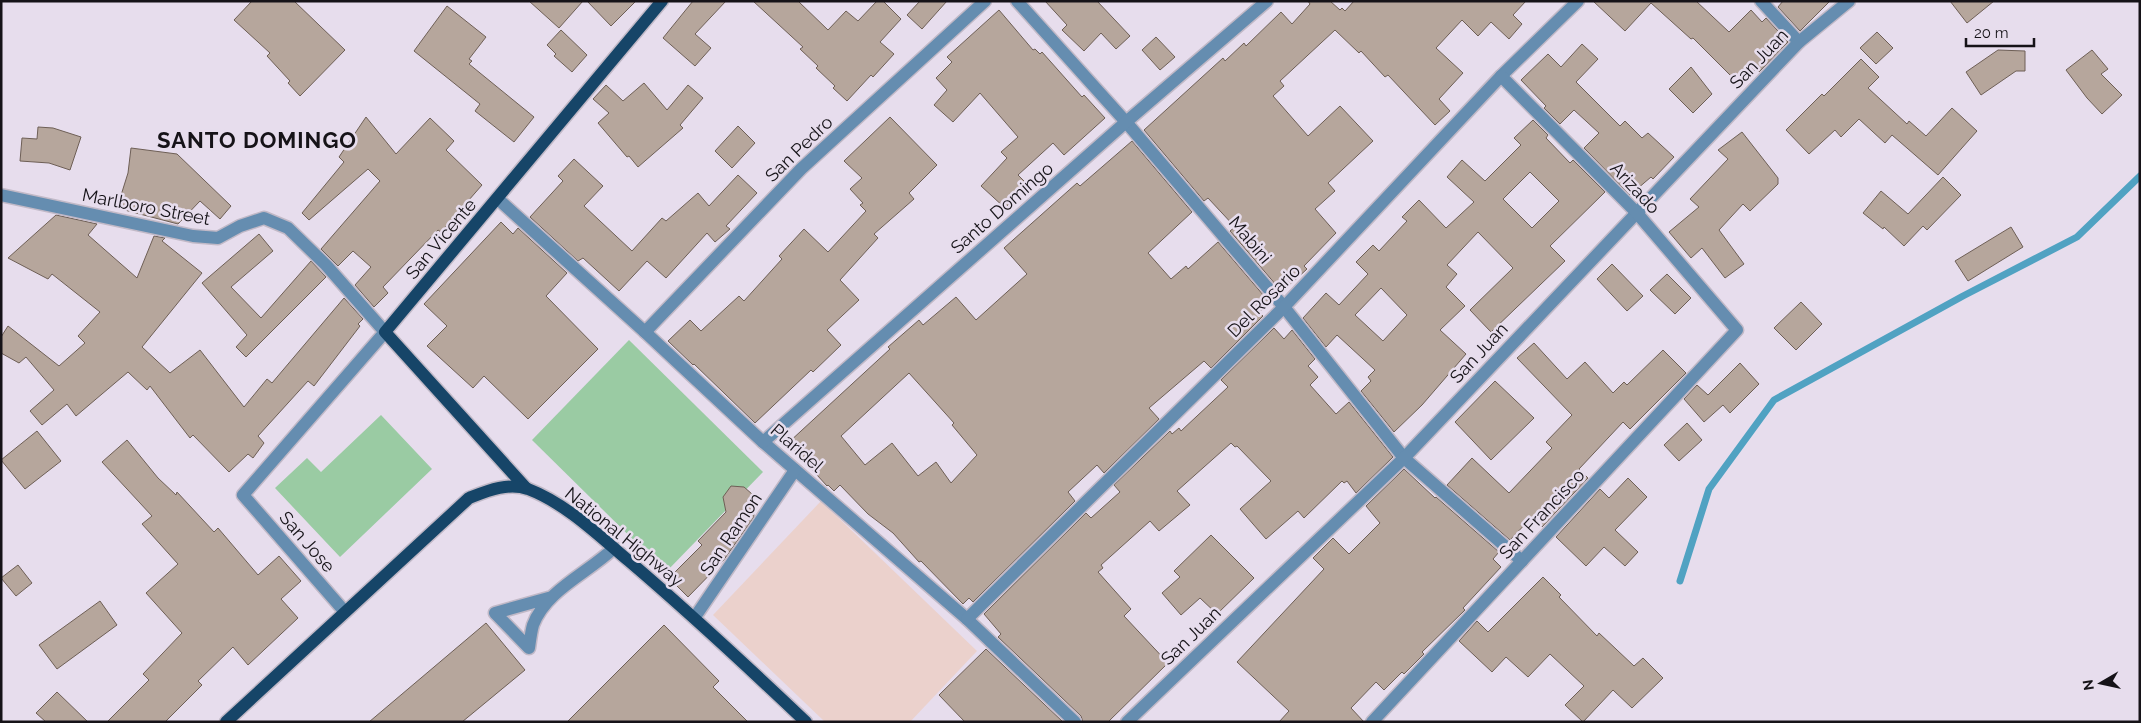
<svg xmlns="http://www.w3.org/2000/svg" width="2141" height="723" font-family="Raleway,sans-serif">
<rect width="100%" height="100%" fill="#e7dded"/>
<!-- commercial -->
<polygon fill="#ebd1cc" points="821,501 977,651 910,722 825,722 713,615"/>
<!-- green -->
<g fill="#9acba3">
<polygon points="629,340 763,472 666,572 532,440"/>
<polygon points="381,415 432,469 340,557 275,488 307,458 321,472"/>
</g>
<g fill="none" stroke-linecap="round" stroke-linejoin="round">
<!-- stream -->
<polyline stroke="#50a2c2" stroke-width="7" points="1680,581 1709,489 1774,400 1963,296 2077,237 2140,176"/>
</g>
<!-- building -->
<g fill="#b6a69c" stroke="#6e5f56" fill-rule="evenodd">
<polygon points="252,1 294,1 345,50 300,96 288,83 290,81 267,56 270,53 234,20"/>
<polygon points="529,1 583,1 559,28"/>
<polygon points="587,1 636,1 611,26"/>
<polygon points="693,1 726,1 695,34 711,48 695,66 663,38"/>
<polygon points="753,1 798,1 828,30 846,11 858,21 877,1 883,1 901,19 880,42 894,54 873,77 871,75 847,101 833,88 835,86 816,68 818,66 800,49 803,47"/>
<polygon points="920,1 947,1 922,29 907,15"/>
<polygon points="1045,1 1097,1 1130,36 1116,49 1101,33 1084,51 1062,30 1067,25"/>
<polygon points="1308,1 1330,1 1340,10 1342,8 1345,11 1354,1 1526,1 1513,15 1522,24 1509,39 1491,22 1478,36 1462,20 1436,48 1463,73 1439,99 1450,111 1435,125 1388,75 1385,77 1361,51 1359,53 1335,30 1280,81 1284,86 1273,96 1308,136 1340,106 1373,141 1328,183 1335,191 1315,209 1336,233 1304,266 1307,269 1282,292 1230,231 1235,227 1208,198 1204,201 1144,130 1223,58 1225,61 1244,43 1246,46 1281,12 1292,24 1310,4"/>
<polygon points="1593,1 1696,1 1729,32 1751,10 1762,22 1766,18 1788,42 1759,72 1756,69 1741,86 1693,38 1691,39 1651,3 1625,31"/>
<polygon points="1783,1 1830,1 1800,31 1778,7"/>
<polygon points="1950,1 1994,1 1967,23"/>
<polygon points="447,6 486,37 469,59 472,61 469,64 534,117 514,142 475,111 480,104 414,51"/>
<polygon points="999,10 1033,50 1035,49 1040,54 1042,52 1082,97 1084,95 1105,118 1064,155 1053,143 1018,175 1027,184 1005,208 981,186 1007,158 1001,152 1018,137 980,93 953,122 934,105 947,90 936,78 952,62 947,57"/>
<polygon points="561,30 587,55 572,72 554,56 556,54 547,45"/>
<polygon points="1877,32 1893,48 1876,64 1860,48"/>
<polygon points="1156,37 1175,57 1160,70 1142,50"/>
<polygon points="1582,44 1598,59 1576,82 1620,126 1625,121 1642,138 1648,133 1674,157 1653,179 1651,177 1630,195 1584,148 1599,133 1574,110 1560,124 1544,108 1546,106 1521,80 1548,54 1561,67"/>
<polygon points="1998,50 2025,51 2025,71 2016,71 1981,95 1966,72"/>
<polygon points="2092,50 2108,69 2101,74 2122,95 2102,114 2087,98 2066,70"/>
<polygon points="1861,59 1879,77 1868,88 1907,124 1909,121 1926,136 1952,108 1977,131 1938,175 1892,135 1885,143 1859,119 1841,137 1835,130 1809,154 1786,130 1822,94 1824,96"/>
<polygon points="1691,67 1712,94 1693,113 1669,89"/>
<polygon points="644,83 667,110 688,85 703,98 680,125 683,128 638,167 629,156 627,157 598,123 609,113 593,99 606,85 623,101"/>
<polygon points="366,117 396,154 430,118 454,141 446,150 482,185 441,232 438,230 383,287 388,293 374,307 355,285 371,267 353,251 338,266 321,249 380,181 368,169 309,220 302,213 344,162 339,157"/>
<polygon points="890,117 937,165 909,193 914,199 874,234 878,238 840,280 859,300 827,330 841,345 813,372 811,370 755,423 694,364 693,365 668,341 690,320 701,331 739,296 744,301 782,259 779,256 804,229 828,252 866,211 860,205 863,203 850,189 862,178 844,161"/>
<path d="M 1533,120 L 1548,135 L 1546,138 L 1570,163 L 1573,160 L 1605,192 L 1550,246 L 1565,261 L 1491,332 L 1470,310 L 1513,268 L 1478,232 L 1447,265 L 1457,274 L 1446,287 L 1465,306 L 1440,330 L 1466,354 L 1422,405 L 1394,432 L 1361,391 L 1371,381 L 1368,377 L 1375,370 L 1337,335 L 1326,347 L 1303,318 L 1326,293 L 1339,305 L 1368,274 L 1356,262 L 1373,245 L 1379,251 L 1407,221 L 1402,217 L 1419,200 L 1446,228 L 1474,202 L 1447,177 L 1462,160 L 1485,181 L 1521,145 L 1514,138 ZM 1530,172 L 1559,201 L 1532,228 L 1503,199 ZM 1381,288 L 1407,315 L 1383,341 L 1355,315 Z"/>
<polygon points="738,126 755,143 732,168 715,151"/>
<polygon points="38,127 53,128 81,137 70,170 49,163 20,161 22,138 37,139"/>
<polygon points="1742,132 1778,178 1778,184 1750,211 1743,204 1719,230 1744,264 1725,278 1702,248 1691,258 1669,232 1699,207 1690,199 1728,159 1718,150"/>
<path d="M 1132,141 L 1192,212 L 1148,253 L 1171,279 L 1186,266 L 1188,269 L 1218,242 L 1270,303 L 1259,312 L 1263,316 L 1211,368 L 1204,361 L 1149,408 L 1159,419 L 1104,473 L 1097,465 L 1068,492 L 1075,501 L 973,602 L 969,598 L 963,604 L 921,561 L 919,562 L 893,533 L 868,514 L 840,485 L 834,491 L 828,485 L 827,486 L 788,443 L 890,349 L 888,347 L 919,320 L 923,325 L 956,297 L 976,320 L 1027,274 L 1004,248 L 1077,183 L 1080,186 ZM 909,373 L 954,423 L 952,425 L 977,455 L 951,483 L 936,462 L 918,476 L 892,443 L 865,465 L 841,436 Z"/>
<polygon points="131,148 177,154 231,206 220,219 200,201 178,224 117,208 128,173"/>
<polygon points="574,159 603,186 584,206 632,251 662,218 666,221 698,193 709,206 738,175 757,193 726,226 730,229 715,242 707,233 666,278 647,261 619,291 583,258 578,261 530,217 563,181 558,176"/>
<polygon points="1943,177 1961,195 1927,230 1923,226 1904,246 1884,227 1883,229 1863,213 1881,191 1908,214"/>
<polygon points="56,215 97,224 88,235 137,278 154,236 165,238 162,241 202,273 142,347 170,373 200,350 244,407 267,379 272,383 344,298 363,319 358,324 360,326 314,386 308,381 258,436 264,443 253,458 248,454 229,472 193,435 190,438 150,386 147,390 128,372 76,416 67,404 42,425 30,411 54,390 26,357 19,363 1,353 1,337 8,326 59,366 85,343 78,336 100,312 52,274 48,279 8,258"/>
<polygon points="501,222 513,234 518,228 567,273 546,296 598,349 528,419 484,376 473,388 427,346 447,326 424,304"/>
<polygon points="2011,227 2023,247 1968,281 1955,261"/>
<polygon points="259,234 273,251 231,287 261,318 311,261 326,277 246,357 236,347 247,335 202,283"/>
<polygon points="1612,264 1643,296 1627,311 1597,279"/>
<polygon points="1667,274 1691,298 1675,314 1650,290"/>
<polygon points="1801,302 1822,324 1796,350 1774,328"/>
<polygon points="1274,328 1284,339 1292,330 1315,359 1308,366 1318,377 1310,385 1336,414 1349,402 1393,457 1356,493 1347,481 1344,483 1342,481 1304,518 1298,511 1266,539 1240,509 1271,481 1237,446 1235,447 1231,443 1177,491 1190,505 1159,531 1150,521 1101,565 1103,568 1098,572 1131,609 1124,616 1168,663 1108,722 1083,722 1081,716 998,637 1001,634 984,614 1086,513 1091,518 1120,492 1114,485 1170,431 1172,434 1179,428 1181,431 1228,387 1221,380"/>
<polygon points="1534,343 1567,379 1585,362 1613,393 1624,382 1627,385 1663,350 1686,373 1630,429 1623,422 1579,469 1588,478 1542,527 1532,517 1510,540 1447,485 1472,458 1509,493 1552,448 1546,442 1572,415 1517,358"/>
<polygon points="1740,363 1759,384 1730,413 1723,405 1704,422 1684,399 1697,385 1708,395"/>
<polygon points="1495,381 1534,418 1491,460 1455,422"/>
<polygon points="1687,423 1702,440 1679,461 1664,445"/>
<polygon points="37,431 61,461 25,489 1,460"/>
<polygon points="127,440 158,478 176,495 177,492 214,532 218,528 258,575 279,556 301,581 281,599 298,618 248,665 233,647 198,681 202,685 165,722 107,722 149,680 143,674 182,633 146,593 178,564 142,524 152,516 102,462"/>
<polygon points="1404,469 1435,498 1436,497 1499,552 1493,559 1501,567 1463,608 1465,610 1422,652 1424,654 1404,674 1402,672 1384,690 1376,682 1351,708 1364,722 1279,722 1289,711 1237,662 1324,569 1313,558 1333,538 1349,554 1380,523 1366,506"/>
<polygon points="1628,478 1647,497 1615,530 1638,552 1625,566 1604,547 1586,566 1556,537 1600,489 1609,498"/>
<polygon points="731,486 744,487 752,494 754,517 723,561 688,597 669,578 702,545 698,541 726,512 723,497"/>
<polygon points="1211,535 1254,578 1217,614 1200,598 1181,615 1162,593 1180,577 1174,571"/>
<polygon points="18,565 32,583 16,596 1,578"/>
<polygon points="1543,577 1561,595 1559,597 1597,636 1599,633 1634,666 1643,658 1663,678 1632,708 1613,690 1583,722 1565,705 1584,686 1550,654 1528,677 1506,657 1492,672 1459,641 1477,621 1488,632"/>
<polygon points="100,601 117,625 57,669 39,645"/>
<polygon points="486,623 525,670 462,722 369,722"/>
<polygon points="664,625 719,681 713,687 748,722 567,722"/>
<polygon points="986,649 1063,722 965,722 939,695"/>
<polygon points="57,692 88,722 46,722 36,713"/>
</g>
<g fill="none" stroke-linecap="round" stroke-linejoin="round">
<!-- minor casing -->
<g stroke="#c1b9c7" stroke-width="15">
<g id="minor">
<polyline points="1017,1 1126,122 1284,307 1404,458 1522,561"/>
<polyline points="1761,1 1799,42"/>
<polyline points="1,195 193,236 218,238 240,226 264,218 288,228 326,265 385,332 243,495 345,612"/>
<polyline points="498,199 645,332 763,442 967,619 1075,722"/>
<polyline points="645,332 801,169 985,1"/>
<polyline points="763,442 1126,122 1267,1"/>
<path d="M 552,597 L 495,613 L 529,648 C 530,641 531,632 533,625 C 546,590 588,573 614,548"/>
<polyline points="695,617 795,470"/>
<polyline points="967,619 1284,307 1501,76 1578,1"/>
<polyline points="1127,722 1404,458 1799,42 1849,1"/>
<polyline points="1372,722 1737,330 1636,212 1501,76"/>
</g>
</g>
<!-- major casing -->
<g stroke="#c1b9c7" stroke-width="15">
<g id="major">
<polyline points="526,488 385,332 662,1"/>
<path d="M 226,722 L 469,498 C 487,491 508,482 528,489 C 567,504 598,535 629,561 C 690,613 748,667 806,722"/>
</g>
</g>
<!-- minor -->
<use href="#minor" stroke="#658db0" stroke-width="12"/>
<!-- major -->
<use href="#major" stroke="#164568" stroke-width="12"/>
</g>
<g text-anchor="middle" stroke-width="5" stroke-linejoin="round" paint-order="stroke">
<!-- street labels -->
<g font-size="18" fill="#161318" stroke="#e7dded">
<text transform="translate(1759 59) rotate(-46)" y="6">San Juan</text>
<text transform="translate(799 149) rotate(-44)" y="6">San Pedro</text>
<text transform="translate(1635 188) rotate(47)" y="6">Arizado</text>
<text transform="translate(146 207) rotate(11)" y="6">Marlboro Street</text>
<text transform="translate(1002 208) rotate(-41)" y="6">Santo Domingo</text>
<text transform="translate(441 239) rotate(-50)" y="6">San Vicente</text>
<text transform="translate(1250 240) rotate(50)" y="6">Mabini</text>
<text transform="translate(1264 301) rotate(-45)" y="6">Del Rosario</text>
<text transform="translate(1479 353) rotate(-47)" y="6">San Juan</text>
<text transform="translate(797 448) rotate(41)" y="6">Plaridel</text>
<text transform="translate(1542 514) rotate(-47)" y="6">San Francisco</text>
<text transform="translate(731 534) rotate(-56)" y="6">San Ramon</text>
<text transform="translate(624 537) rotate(39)" y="6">National Highway</text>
<text transform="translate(307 542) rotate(49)" y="6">San Jose</text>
<text transform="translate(1191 636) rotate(-44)" y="6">San Juan</text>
</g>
<!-- district labels -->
<g font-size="22" font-weight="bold" letter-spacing="1" fill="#161318" stroke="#e7dded">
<text x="257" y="148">SANTO DOMINGO</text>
</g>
</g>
<!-- border -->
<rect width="2141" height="723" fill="none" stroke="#161318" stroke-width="5"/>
<!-- north arrow -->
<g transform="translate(2101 683) rotate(261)" stroke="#e7dded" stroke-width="4" paint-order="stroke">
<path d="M0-4L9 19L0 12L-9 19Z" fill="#161318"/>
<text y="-8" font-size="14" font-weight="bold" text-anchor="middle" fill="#161318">N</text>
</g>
<!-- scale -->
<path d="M1966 38v8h68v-8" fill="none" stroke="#161318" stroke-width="2.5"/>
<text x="1974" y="38" font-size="15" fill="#161318" stroke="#e7dded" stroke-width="4" paint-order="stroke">20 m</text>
</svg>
